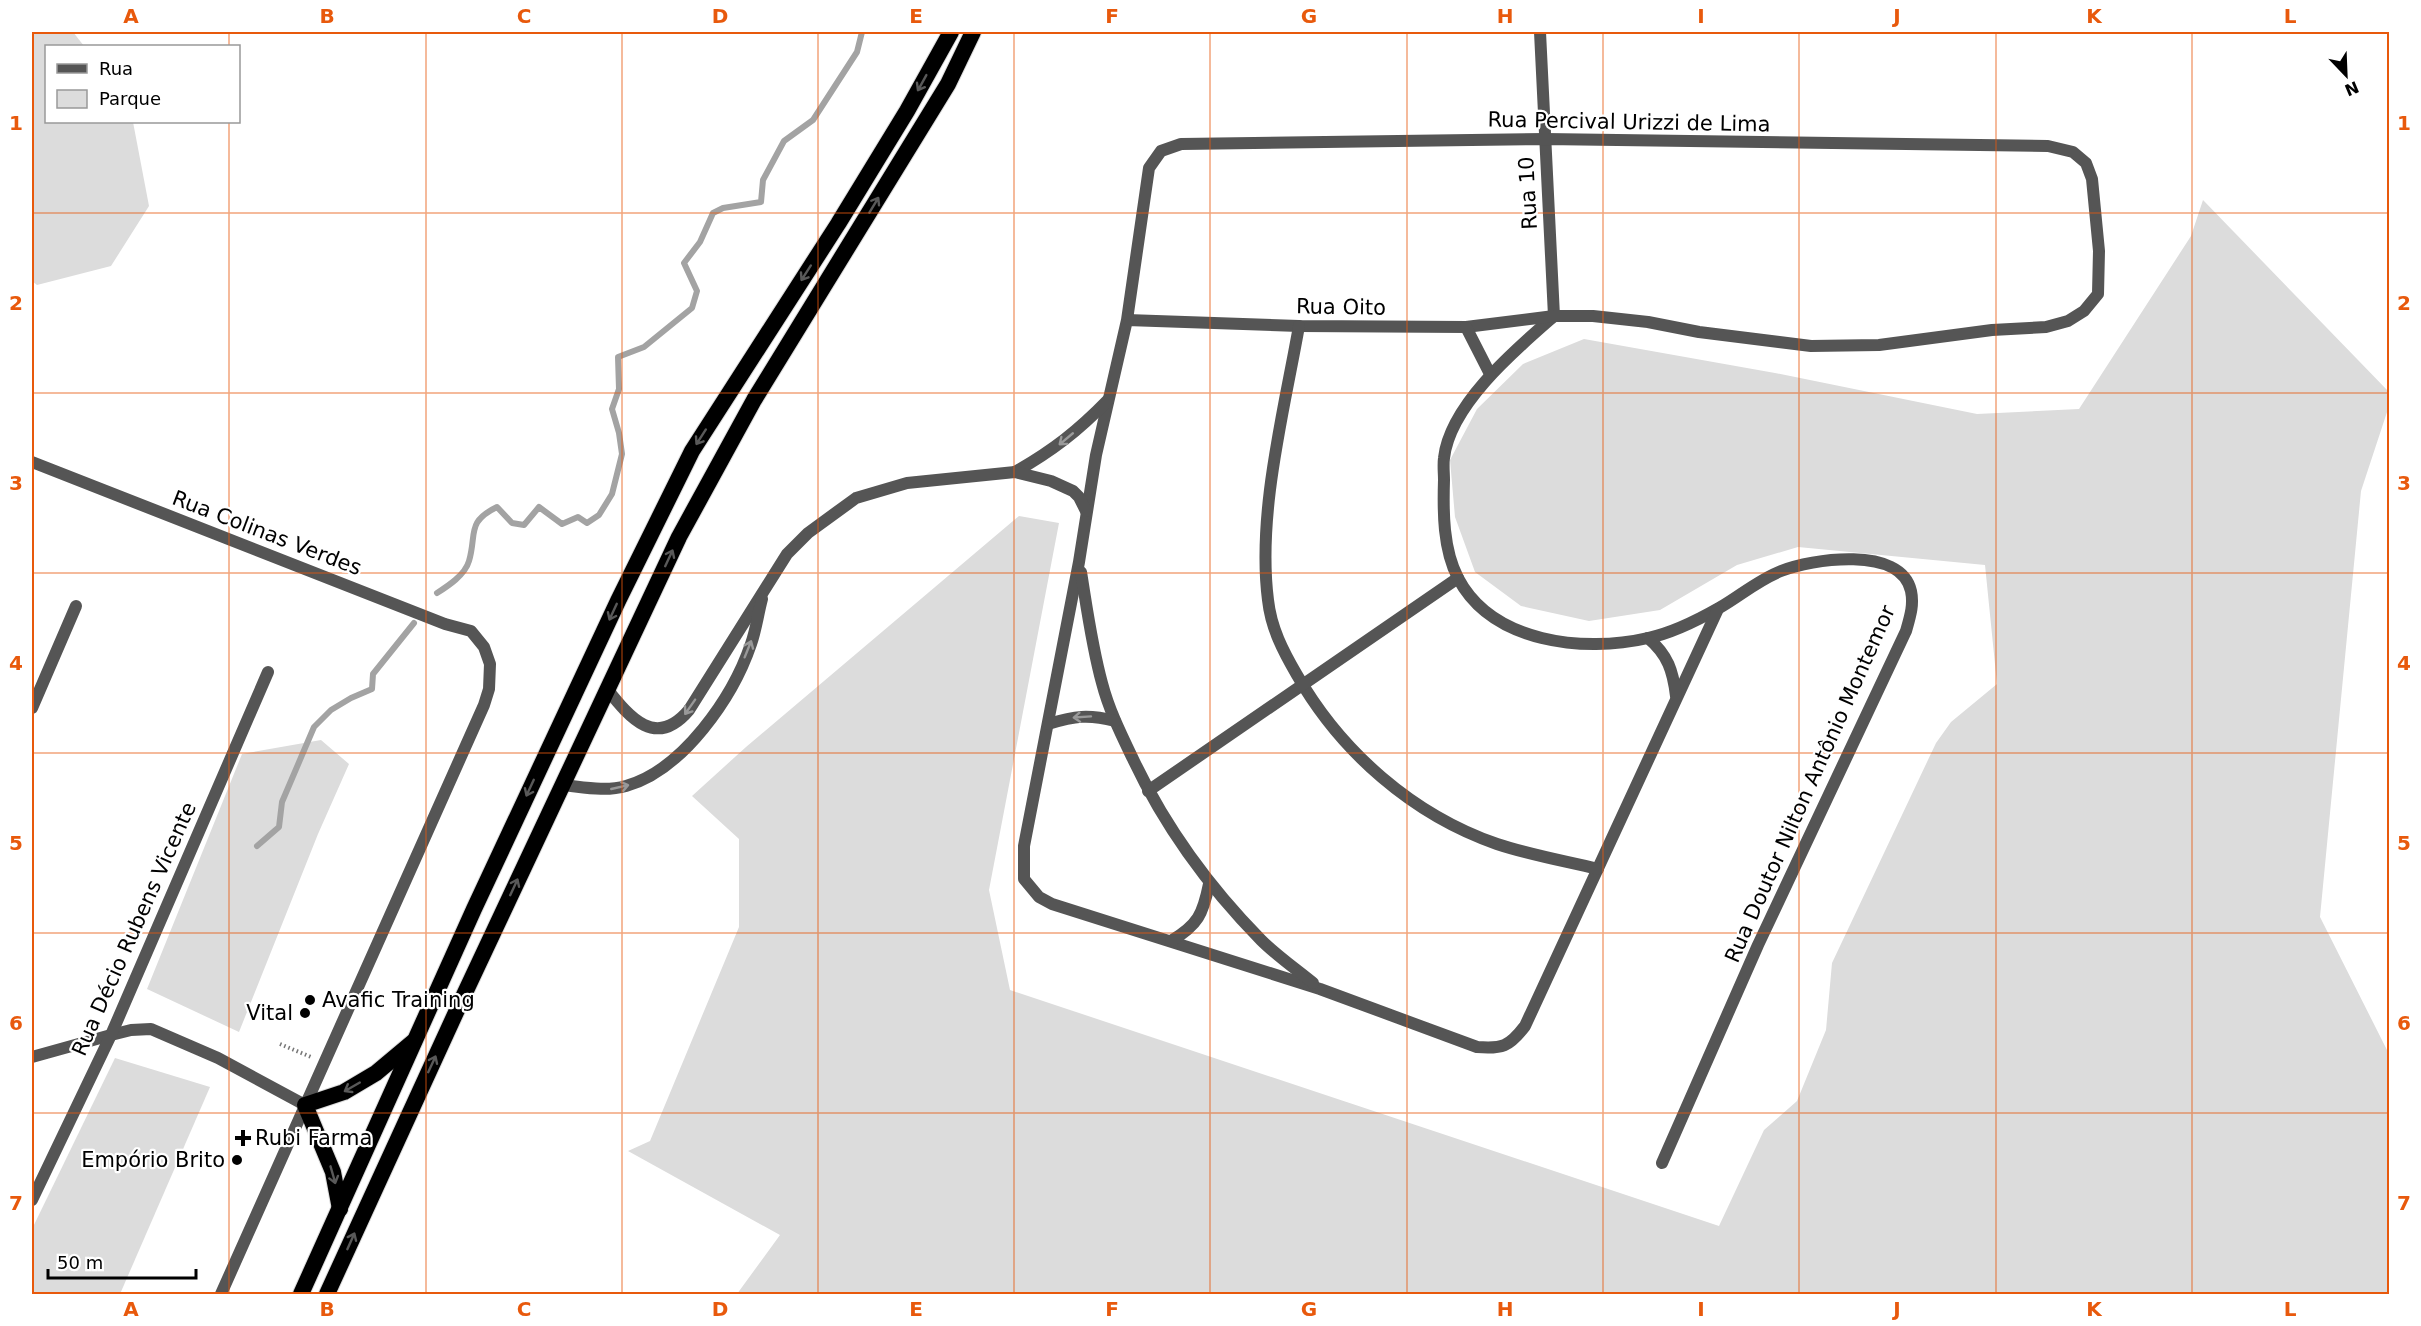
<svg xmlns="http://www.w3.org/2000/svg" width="2421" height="1326" font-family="'DejaVu Sans',sans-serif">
<rect width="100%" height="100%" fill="#fff"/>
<!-- green -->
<g fill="#dcdcdc">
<polygon points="32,32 73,32 84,46 46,46 46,122 133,122 149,206 111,266 37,285 32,281"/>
<polygon points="2203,200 2389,392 2389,406 2361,491 2320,917 2389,1054 2389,1294 737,1294 780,1235 628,1151 650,1141 739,927 739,839 692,796 746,747 1019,516 1059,523 989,890 1010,990 1719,1226 1764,1130 1797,1101 1826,1030 1832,963 1936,743 1951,722 1997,684 1985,565 1798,547 1737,565 1660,610 1589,621 1521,606 1475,572 1455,517 1450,460 1477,409 1523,364 1584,339 1775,373 1977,414 2079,409 2191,236"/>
<polygon points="321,740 349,764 318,834 239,1032 147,989 242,754"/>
<polygon points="115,1058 210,1087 120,1294 32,1294 32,1229"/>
</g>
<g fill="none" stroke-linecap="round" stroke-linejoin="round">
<!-- stream -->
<g stroke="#a3a3a3" stroke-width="6">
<path d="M 437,593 C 448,586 465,575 469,561 C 477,534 466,522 497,507 L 512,523 L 524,525 L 539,507 L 562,524 L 578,517 L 587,523 L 599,515 L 612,494 L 622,454 L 619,433 L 612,409 L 619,389 L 618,357 L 644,347 L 692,308 L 697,291 L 684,263 L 700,242 L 713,213 L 723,208 L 761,202 L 763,180 L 784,141 L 813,120 L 857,52 L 862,32"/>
<polyline points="257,846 279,827 282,802 314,727 331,710 351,698 372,689 373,674 414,623"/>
</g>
<!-- trunk casing -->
<g stroke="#dbdbdb" stroke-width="18">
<g id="trunk">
<polyline points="340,1209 333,1172 305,1105 344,1092 376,1073 413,1042"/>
<polyline points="301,1294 474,909 618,601 692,451 838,224 907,111 951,32"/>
<polyline points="327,1294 463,997 679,537 754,400 948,84 973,32"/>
</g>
</g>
<!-- path -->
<polyline stroke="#777" stroke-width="4" stroke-dasharray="1.5 3" stroke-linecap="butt" points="280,1044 311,1057"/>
<!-- minor -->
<g stroke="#555" stroke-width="12">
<polyline points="1540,32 1554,316"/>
<path d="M 1553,317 C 1515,350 1450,405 1444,458 C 1443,465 1444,473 1444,480 C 1443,512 1443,549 1458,578 C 1492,643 1584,653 1648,638 C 1672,633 1698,620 1719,608 C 1740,596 1758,580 1781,571 C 1811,559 1901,545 1911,591 C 1914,605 1910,617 1906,631 L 1758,945 L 1662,1163"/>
<path d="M 1127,320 L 1299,326 L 1466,327 L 1554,316 L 1593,316 L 1648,322 L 1699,332 L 1811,346 L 1879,345 L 1992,330 L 2046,327 L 2068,321 L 2084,311 L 2098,294 L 2099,251 L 2092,179 L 2086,163 L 2073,152 L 2048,146 L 1545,139 L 1181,144 L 1161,151 L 1149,168 L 1127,320 L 1096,455 L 1079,562 L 1024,846 L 1024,879 L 1039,897 L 1052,904 L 1320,989 L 1477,1047 C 1502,1049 1509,1047 1525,1026 L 1718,609"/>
<path d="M 1299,326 C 1284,411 1257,514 1268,600 C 1271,628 1283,651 1297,675 C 1341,752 1413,815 1497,844 C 1530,855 1565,861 1598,869"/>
<polyline points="1466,327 1490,374"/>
<polyline points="32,462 445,624 471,631 484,647 490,664 489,689 484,705 221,1294"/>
<path d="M 1015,472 C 1052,451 1078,431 1108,400"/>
<path d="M 1081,572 C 1087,609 1092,647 1102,683 C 1109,710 1121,734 1133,759 C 1165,827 1208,886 1261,940 C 1277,956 1296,969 1313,983"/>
<path d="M 1648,638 C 1668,655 1673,671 1676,696"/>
<path d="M 607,689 C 630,718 656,749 689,710 L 787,554 L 808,533 L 856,498 L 907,483 L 1015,472 L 1051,481 L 1073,491 L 1079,497 L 1086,511"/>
<polyline points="32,708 76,606"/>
<path d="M 1048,724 C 1075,716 1088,714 1115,721"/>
<path d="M 562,785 C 583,787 605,792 626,786 C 683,770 733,697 751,644 C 756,630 758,614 762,599"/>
<polyline points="1148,791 1458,578"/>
<path d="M 1171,941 C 1198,925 1203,914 1209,884"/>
<polyline points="32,1057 111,1035 131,1030 151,1029 218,1058 305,1105"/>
<polyline points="32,1200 111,1035 268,672"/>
</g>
<!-- trunk -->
<use href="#trunk" stroke="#000" stroke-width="16"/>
</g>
<!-- one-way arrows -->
<defs><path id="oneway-shaft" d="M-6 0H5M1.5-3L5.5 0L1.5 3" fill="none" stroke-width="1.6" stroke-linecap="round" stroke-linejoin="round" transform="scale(1.5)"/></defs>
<g stroke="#595959">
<use href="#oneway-shaft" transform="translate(922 83) rotate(119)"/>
<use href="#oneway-shaft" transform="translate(874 205) rotate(-59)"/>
<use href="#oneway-shaft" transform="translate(806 273) rotate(123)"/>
<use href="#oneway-shaft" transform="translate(701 437) rotate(123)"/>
<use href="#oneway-shaft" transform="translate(669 558) rotate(-65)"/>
<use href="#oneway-shaft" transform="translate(613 612) rotate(115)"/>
<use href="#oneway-shaft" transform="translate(530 788) rotate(115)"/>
<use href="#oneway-shaft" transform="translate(514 887) rotate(-65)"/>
<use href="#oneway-shaft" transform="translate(432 1064) rotate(-65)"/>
<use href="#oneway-shaft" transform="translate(352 1087) rotate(150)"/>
<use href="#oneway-shaft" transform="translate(333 1175) rotate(74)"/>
<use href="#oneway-shaft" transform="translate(351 1241) rotate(-66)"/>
</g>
<g stroke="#999">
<use href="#oneway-shaft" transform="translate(1066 439) rotate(140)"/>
<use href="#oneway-shaft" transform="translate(748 649) rotate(-68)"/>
<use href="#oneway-shaft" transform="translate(690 707) rotate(125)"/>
<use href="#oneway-shaft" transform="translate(1082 717) rotate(176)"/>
<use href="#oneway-shaft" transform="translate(620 787) rotate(-13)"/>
</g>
<!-- grid -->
<path fill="none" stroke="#e8590c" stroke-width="1.5" stroke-opacity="0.55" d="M 229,32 L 229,46M 426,32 L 426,1294M 622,32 L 622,1294M 818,32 L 818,1294M 1014,32 L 1014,1294M 1210,32 L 1210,1294M 1407,32 L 1407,1294M 1603,32 L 1603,1294M 1799,32 L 1799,1294M 1996,32 L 1996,1294M 2192,32 L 2192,1294M 229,122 L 229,1294M 32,213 L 2390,213M 32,393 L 2390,393M 32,573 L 2390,573M 32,753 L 2390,753M 32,933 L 2390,933M 32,1113 L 2390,1113"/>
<!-- markers -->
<g fill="#000" stroke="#fff" stroke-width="2">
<circle cx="310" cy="1000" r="6"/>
<circle cx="305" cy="1013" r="6"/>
<path d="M240 1129h6v6h6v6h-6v6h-6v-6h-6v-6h6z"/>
<circle cx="237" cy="1160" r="6"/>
</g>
<g text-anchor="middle" stroke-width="4.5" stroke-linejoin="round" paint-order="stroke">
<!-- street labels -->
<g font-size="21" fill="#000" stroke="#fff">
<text transform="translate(1629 122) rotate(1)" y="7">Rua Percival Urizzi de Lima</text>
<text transform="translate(1528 193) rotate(-93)" y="7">Rua 10</text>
<text transform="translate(1341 307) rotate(1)" y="7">Rua Oito</text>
<text transform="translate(267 533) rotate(21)" y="7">Rua Colinas Verdes</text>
<text transform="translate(1810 784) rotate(-66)" y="7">Rua Doutor Nilton Antônio Montemor</text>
<text transform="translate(134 929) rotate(-66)" y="7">Rua Décio Rubens Vicente</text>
</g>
<!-- poi labels -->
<g font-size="21" fill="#000" stroke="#fff" text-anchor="start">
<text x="322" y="1007">Avafic Training</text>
<text x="293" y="1020" text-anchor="end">Vital</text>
<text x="255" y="1145">Rubi Farma</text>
<text x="225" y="1167" text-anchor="end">Empório Brito</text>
</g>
</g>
<!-- border -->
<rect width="2421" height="1326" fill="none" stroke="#ffffff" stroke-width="66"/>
<!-- legend -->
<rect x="45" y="45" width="195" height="78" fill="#ffffff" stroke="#999999" stroke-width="1.5"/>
<rect x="57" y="64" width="30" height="9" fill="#555555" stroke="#999999" stroke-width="1.5"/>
<text x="99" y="75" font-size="18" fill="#000000">Rua</text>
<rect x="57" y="90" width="30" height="18" fill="#dcdcdc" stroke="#999999" stroke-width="1.5"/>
<text x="99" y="105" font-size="18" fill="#000000">Parque</text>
<!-- north arrow -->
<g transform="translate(2346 75) rotate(157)" stroke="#ffffff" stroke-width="4.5" paint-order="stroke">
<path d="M0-4.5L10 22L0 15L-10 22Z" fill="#000000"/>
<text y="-9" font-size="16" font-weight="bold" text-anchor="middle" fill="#000000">N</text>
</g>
<!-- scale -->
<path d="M48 1269v9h148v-9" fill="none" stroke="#000000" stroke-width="3"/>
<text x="57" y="1269" font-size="18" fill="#000000" stroke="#ffffff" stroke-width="4.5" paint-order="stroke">50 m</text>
<rect x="33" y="33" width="2355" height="1260" fill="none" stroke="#e8590c" stroke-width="2"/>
<g font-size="20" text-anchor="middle" font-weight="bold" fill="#e8590c">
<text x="131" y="23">A</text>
<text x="327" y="23">B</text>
<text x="524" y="23">C</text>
<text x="720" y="23">D</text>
<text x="916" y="23">E</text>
<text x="1112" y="23">F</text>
<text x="1309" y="23">G</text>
<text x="1505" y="23">H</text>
<text x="1701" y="23">I</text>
<text x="1897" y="23">J</text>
<text x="2094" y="23">K</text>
<text x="2290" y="23">L</text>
<text x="16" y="130">1</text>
<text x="2404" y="130">1</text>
<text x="16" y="310">2</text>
<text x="2404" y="310">2</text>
<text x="16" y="490">3</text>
<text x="2404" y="490">3</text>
<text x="16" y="670">4</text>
<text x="2404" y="670">4</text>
<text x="16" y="850">5</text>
<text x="2404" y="850">5</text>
<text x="16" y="1030">6</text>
<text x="2404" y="1030">6</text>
<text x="16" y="1210">7</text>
<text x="2404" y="1210">7</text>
<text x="131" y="1316">A</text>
<text x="327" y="1316">B</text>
<text x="524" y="1316">C</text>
<text x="720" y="1316">D</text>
<text x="916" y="1316">E</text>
<text x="1112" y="1316">F</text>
<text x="1309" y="1316">G</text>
<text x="1505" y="1316">H</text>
<text x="1701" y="1316">I</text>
<text x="1897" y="1316">J</text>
<text x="2094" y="1316">K</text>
<text x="2290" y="1316">L</text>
</g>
</svg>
